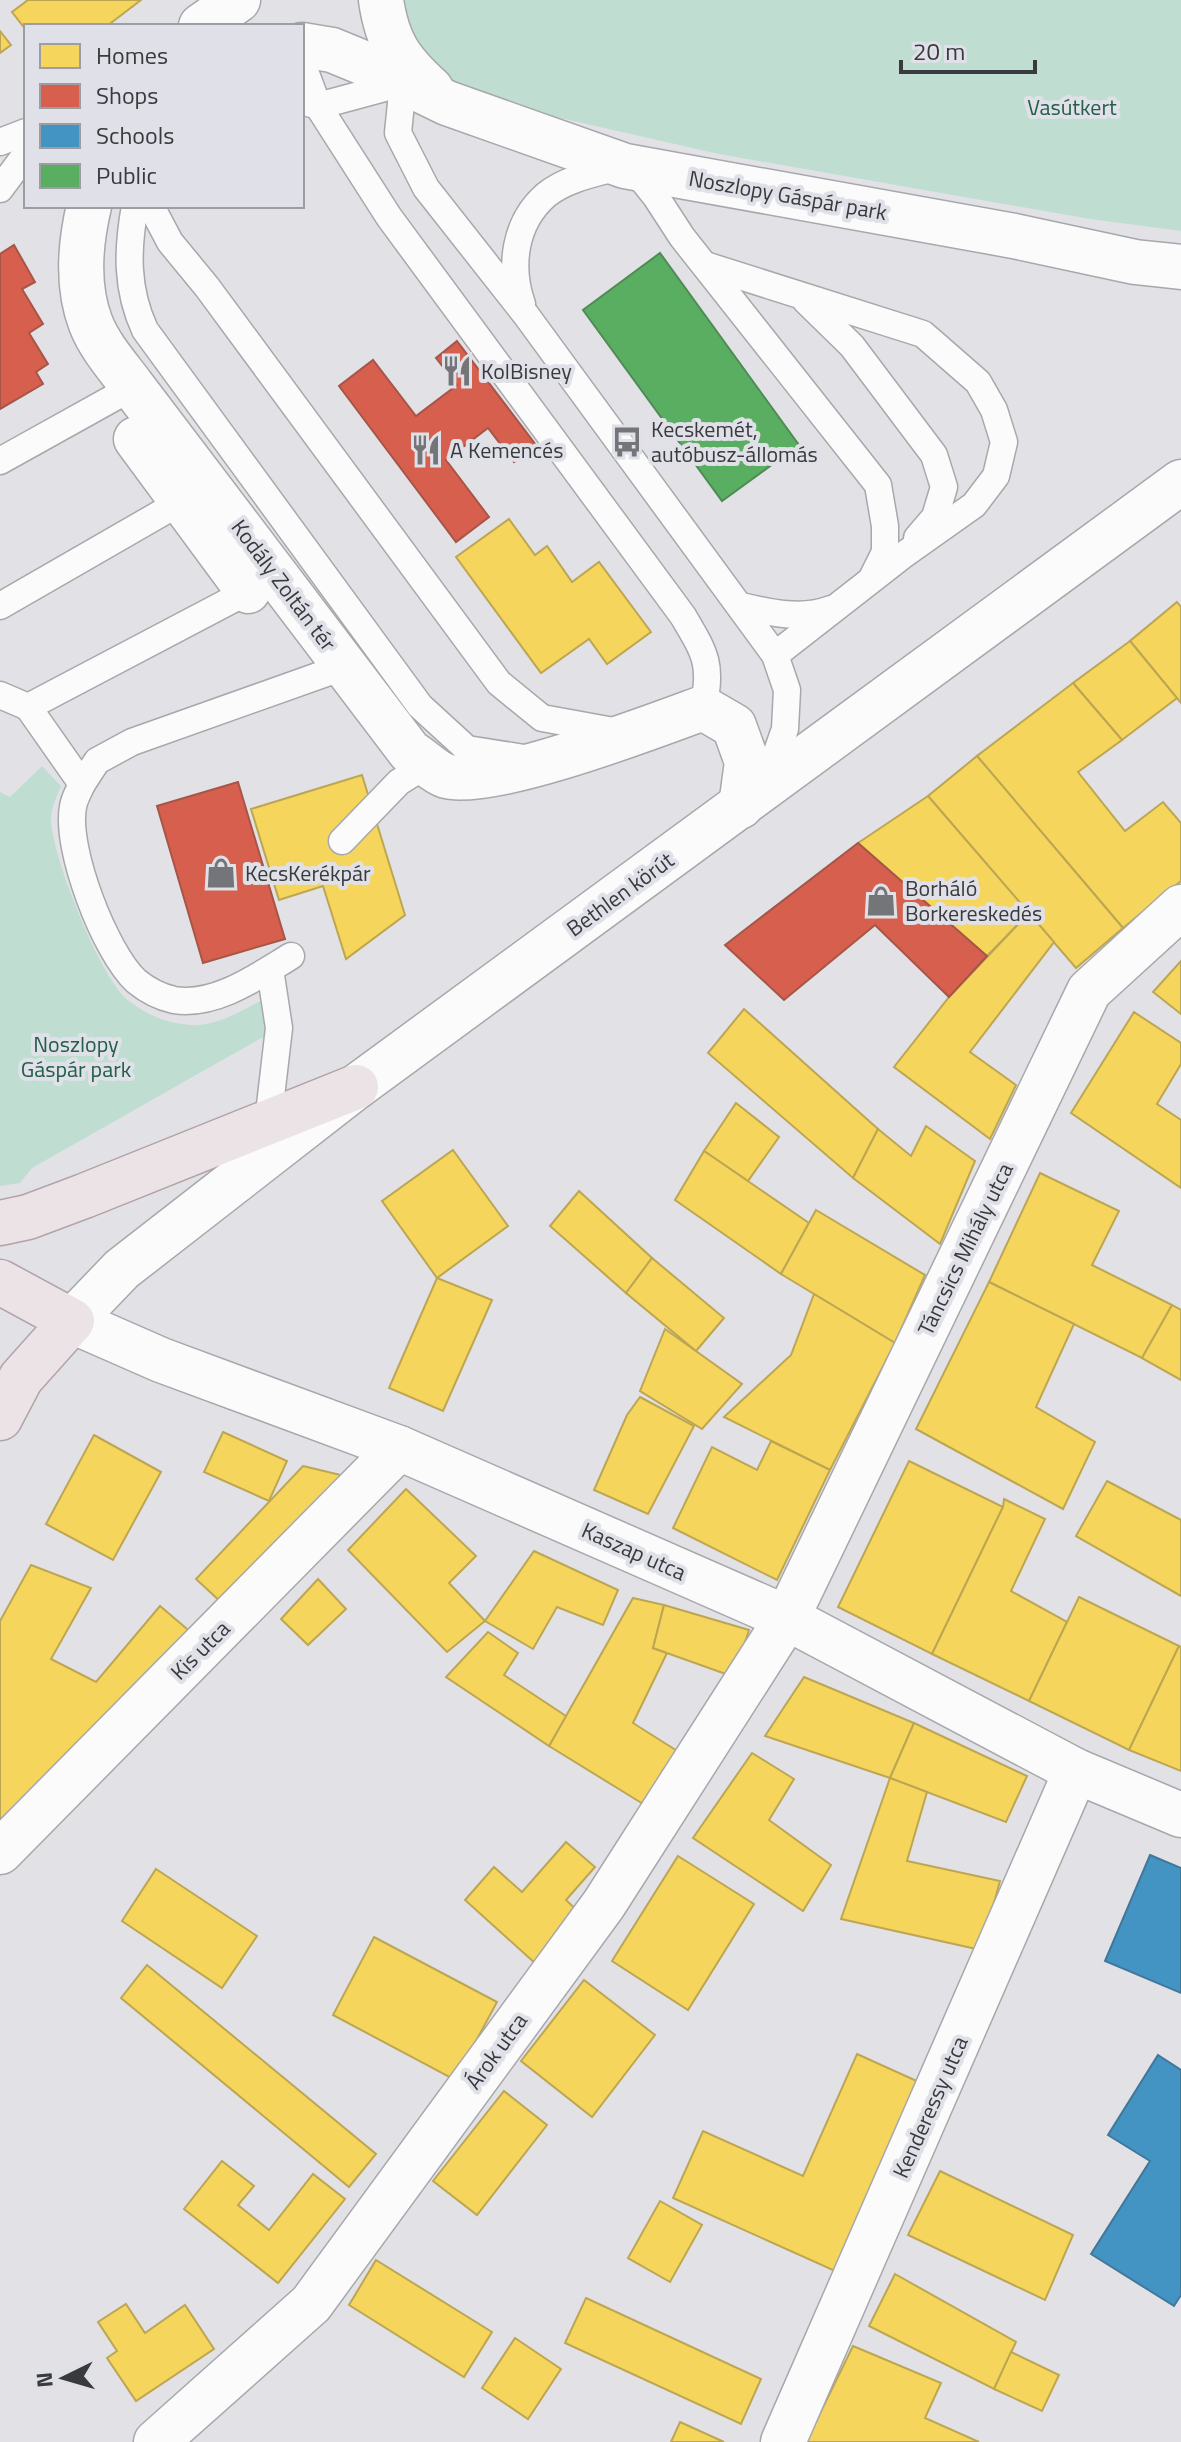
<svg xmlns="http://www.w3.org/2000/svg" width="1181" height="2442" font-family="'Titillium Web',sans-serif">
<rect width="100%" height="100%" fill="#e2e2e6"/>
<!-- green -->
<g fill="#bfded1">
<polygon points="402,0 1181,0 1181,231 1090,219 719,154 476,99 425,65"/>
<path d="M 42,766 L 61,786 C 57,796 50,810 51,821 C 53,858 100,978 128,1000 C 146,1015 166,1023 190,1025 C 219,1027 250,1006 275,993 L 279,1028 L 32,1168 L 20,1183 L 0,1186 L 0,792 L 10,797 Z"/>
</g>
<!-- homes -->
<g fill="#f6d55c" stroke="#bda653" stroke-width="2">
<polygon points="28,0 141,0 107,26 26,26 26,30 12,12"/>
<polygon points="0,31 11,45 0,53"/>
<polygon points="509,519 535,555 547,546 572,582 599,562 651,632 607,664 589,639 541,673 456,557"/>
<polygon points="1177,602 1181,607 1181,703 1130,641"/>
<polygon points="1130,641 1177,698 1122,740 1073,683"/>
<polygon points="1073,683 1122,740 1078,772 1125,831 1163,802 1181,823 1181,881 1123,928 977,756"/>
<polygon points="977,756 1123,928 1076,968 928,796"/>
<polygon points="362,775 405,915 346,959 323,886 279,900 251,809"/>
<polygon points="928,796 1029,913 987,956 858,843"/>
<polygon points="1029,913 1054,942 970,1052 1016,1085 990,1139 894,1067 949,997"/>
<polygon points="1181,961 1181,1014 1153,992"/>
<polygon points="744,1009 878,1129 853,1178 708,1053"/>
<polygon points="1134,1012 1181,1043 1181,1064 1157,1104 1181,1120 1181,1188 1071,1113"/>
<polygon points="736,1103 779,1137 748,1181 704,1151"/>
<polygon points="926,1126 975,1161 940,1244 853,1178 878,1129 911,1156"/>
<polygon points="453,1150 508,1226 437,1278 382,1201"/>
<polygon points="704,1151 809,1223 781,1274 675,1200"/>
<polygon points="1040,1173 1119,1211 1092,1265 1172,1305 1142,1358 989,1282"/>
<polygon points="579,1191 652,1258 626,1293 550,1226"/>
<polygon points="816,1210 925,1275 895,1343 781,1274"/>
<polygon points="652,1258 724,1318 696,1351 626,1293"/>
<polygon points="437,1278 492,1300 443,1411 389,1388"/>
<polygon points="989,1282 1074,1324 1036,1407 1095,1442 1063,1509 916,1429"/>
<polygon points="814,1294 895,1343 830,1470 724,1417 791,1355"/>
<polygon points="1172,1305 1181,1310 1181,1380 1142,1358"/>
<polygon points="665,1329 742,1384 702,1429 640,1391"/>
<polygon points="640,1397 694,1426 648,1514 594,1490 627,1415"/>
<polygon points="223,1432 287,1461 269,1501 204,1472"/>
<polygon points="94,1435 161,1472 113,1560 46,1524"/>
<polygon points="771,1441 830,1470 777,1580 673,1528 712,1447 757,1470"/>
<polygon points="909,1461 1003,1507 932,1654 838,1607"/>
<polygon points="303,1466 345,1476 223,1604 196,1579"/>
<polygon points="1107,1481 1181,1520 1181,1596 1076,1536"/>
<polygon points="406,1489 476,1556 449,1583 485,1621 447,1652 348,1550"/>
<polygon points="1004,1499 1045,1519 1011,1591 1067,1622 1029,1701 932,1654 1003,1507"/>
<polygon points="534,1551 618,1590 603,1625 557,1607 533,1649 485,1621"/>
<polygon points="31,1565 91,1588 51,1659 96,1682 160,1606 193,1634 0,1831 0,1621"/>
<polygon points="318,1579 346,1609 308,1645 281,1619"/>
<polygon points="1079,1597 1179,1646 1129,1750 1029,1701"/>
<polygon points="633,1598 664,1605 653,1648 667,1653 633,1723 682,1754 648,1807 549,1746"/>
<polygon points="664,1605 749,1630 734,1677 653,1648"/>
<polygon points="488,1632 518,1653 504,1675 566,1716 549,1746 446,1677"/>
<polygon points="1179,1646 1181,1647 1181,1771 1129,1750"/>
<polygon points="804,1677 914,1723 890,1778 765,1736"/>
<polygon points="914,1723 1027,1776 1006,1822 890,1778"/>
<polygon points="752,1753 794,1779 769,1820 831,1865 803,1911 693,1838"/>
<polygon points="890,1778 927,1792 907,1861 1000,1881 981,1950 841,1919"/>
<polygon points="566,1842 595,1867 566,1900 581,1914 536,1964 465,1900 494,1867 522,1892"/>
<polygon points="678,1856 754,1904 688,2010 612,1961"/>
<polygon points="156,1869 257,1936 222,1988 122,1921"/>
<polygon points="374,1937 497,2002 455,2080 333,2015"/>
<polygon points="147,1965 376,2154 349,2187 121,1998"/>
<polygon points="584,1980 655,2035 592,2117 521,2061"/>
<polygon points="857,2054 919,2082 835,2271 673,2198 703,2131 803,2176"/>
<polygon points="504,2091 547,2125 477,2215 433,2181"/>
<polygon points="222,2161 254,2186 238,2205 269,2230 313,2174 345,2199 278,2283 184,2209"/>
<polygon points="940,2171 1073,2235 1045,2300 908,2235"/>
<polygon points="660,2201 702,2225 670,2282 628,2258"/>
<polygon points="376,2260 492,2332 464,2377 349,2305"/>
<polygon points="895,2274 1016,2342 994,2389 869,2326"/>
<polygon points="586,2298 761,2379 741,2424 565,2343"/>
<polygon points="126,2304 145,2333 185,2305 214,2349 136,2401 107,2358 117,2351 98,2322"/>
<polygon points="515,2338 561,2369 528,2419 482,2388"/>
<polygon points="853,2346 941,2383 925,2418 979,2442 806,2442"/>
<polygon points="1011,2352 1059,2375 1042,2411 994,2389"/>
<polygon points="680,2422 724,2442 671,2442"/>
</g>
<!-- shops -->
<g fill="#d6604d" stroke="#a75548" stroke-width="2">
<polygon points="14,245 35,282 22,289 43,324 29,333 48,364 36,372 43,384 0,409 0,254"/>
<polygon points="457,341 536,445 514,462 488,428 446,460 489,517 456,542 339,386 373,360 416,416 457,385 436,358"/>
<polygon points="238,782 285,939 203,963 157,806"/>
<polygon points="858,843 987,956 949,997 875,925 784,1000 725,945"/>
</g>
<!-- schools -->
<g fill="#4393c3" stroke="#40789b" stroke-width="2">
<polygon points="1150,1855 1181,1868 1181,1993 1105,1961"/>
<polygon points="1158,2055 1181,2070 1181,2295 1174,2306 1091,2254 1150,2161 1108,2135"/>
</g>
<!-- public -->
<polygon fill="#5aae61" stroke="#508b56" stroke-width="2" points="660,253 799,445 722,501 583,310"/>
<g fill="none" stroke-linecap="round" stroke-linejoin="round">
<!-- service casing -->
<g stroke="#a7a8ab" stroke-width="29">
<g id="service">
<path d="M 302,63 L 318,106 L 389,217 L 683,616 C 705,653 713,665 703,708"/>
<polyline points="302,101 318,106 403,83 398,133 426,188 526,315 775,655 787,690 785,729 766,783"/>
<polyline points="0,142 26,132"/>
<polyline points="632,167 656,197 682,237 878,485 885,526 885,552 872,578"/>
<polyline points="0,189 26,154"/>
<path d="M 135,206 C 127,250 126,289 145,330 L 420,706 L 467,749 L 524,758"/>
<polyline points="151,206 170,242 207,287 499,683 542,718 619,732"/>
<polyline points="705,265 923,334 978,382 994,410 1004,442 996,476 974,505 902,556 775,655"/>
<polyline points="806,301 852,346 934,455 944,487 935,517 917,538"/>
<path d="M 522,304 C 509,267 514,223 546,195 C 567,178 597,173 622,166"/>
<polyline points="0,461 133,387"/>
<polyline points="0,606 191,496"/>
<path d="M 741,606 C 771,613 802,620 831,609"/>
<polyline points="0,695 28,707 260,585"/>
<path d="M 28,707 L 82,784 C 79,791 74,799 73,807 C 65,849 105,952 136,981 C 147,990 160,997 174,1000 C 215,1007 258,976 291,956"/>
<polyline points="82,784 97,761 132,742 346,666"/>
<polyline points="342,841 399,782 428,764"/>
<polyline points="268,1122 279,1028 270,969"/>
</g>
</g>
<!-- minor casing -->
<g stroke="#a7a8ab" stroke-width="47">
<g id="minor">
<path d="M 381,0 C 387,42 400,61 431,89"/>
<polyline points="201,26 238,0"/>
<polyline points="302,45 332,50 371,66 447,103 625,166 1014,236 1135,262 1181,267"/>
<path d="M 89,206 C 80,244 77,288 91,324 C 100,347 119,368 133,387 L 410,752 C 421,758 434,772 446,776 C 490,789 654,726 703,708 L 734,726 L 747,762 L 741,806"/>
<polyline points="136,439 248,591"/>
<polyline points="72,1321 161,1360 399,1448 787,1618 1076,1771 1181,1815"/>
<polyline points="0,1852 399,1448"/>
<polyline points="156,2442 311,2304 604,1904 787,1618 1089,991 1181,907"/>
<polyline points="783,2442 1076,1771"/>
</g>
</g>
<!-- tertiary casing -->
<g stroke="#a7a8ab" stroke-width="47">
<polyline id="tertiary" points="72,1321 122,1269 356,1087 1181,482"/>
</g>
<!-- primary casing -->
<g stroke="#b2a3a9" stroke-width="47">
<g id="primary">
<polyline points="0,1223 28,1217 84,1196 356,1087"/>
<polyline points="0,1282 72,1321 21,1378 0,1418"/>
</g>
</g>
<!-- service -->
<use href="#service" stroke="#fbfbfb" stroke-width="26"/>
<!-- minor -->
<use href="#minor" stroke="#fbfbfb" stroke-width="44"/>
<!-- tertiary -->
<use href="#tertiary" stroke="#fbfbfb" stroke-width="44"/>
<!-- primary -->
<use href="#primary" stroke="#ebe3e6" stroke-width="44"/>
</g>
<!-- icons -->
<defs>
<g id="restaurant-bare" transform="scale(2.4)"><path d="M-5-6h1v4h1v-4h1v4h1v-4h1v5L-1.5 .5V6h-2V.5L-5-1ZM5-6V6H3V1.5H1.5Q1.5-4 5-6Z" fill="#747578" stroke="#e0e1e8" stroke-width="2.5" paint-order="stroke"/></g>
<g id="bus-bare" transform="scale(2.4)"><path d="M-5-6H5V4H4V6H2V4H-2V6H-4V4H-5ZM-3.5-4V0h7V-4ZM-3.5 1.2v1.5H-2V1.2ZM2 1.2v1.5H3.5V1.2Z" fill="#747578" stroke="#e0e1e8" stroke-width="2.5" paint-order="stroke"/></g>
<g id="shop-bare" transform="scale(2.4)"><path d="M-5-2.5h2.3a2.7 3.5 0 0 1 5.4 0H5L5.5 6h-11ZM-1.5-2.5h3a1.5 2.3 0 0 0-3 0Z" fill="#747578" stroke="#e0e1e8" stroke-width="2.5" paint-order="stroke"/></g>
</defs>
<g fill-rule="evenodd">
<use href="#restaurant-bare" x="457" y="371"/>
<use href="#bus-bare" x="627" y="442"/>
<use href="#restaurant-bare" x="426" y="450"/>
<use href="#shop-bare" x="221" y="873"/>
<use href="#shop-bare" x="881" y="901"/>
</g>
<g text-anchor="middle" stroke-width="8" stroke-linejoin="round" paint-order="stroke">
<!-- park labels -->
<g font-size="22" fill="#225f48" stroke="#e0e1e8">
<text x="1072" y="115">Vasútkert</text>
<text x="76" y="1052">Noszlopy<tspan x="76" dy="25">Gáspár park</tspan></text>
</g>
<!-- street labels -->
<g font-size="22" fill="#393a3d" stroke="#e0e1e8">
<text transform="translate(788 195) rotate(10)" y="8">Noszlopy Gáspár park</text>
<text transform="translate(284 585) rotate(53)" y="8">Kodály Zoltán tér</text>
<text transform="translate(620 894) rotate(-36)" y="8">Bethlen körút</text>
<text transform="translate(965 1249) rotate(-64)" y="8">Táncsics Mihály utca</text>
<text transform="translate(634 1551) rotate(24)" y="8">Kaszap utca</text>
<text transform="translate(200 1650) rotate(-45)" y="8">Kis utca</text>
<text transform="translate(496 2051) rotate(-54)" y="8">Árok utca</text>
<text transform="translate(930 2107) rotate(-66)" y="8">Kenderessy utca</text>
</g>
<!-- poi labels -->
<g font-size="22" fill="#393a3d" stroke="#e0e1e8" text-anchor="start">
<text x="481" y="379">KolBisney</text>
<text x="651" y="437">Kecskemét,<tspan x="651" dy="25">autóbusz-állomás</tspan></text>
<text x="450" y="458">A Kemencés</text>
<text x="245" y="881">KecsKerékpár</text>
<text x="905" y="896">Borháló<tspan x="905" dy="25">Borkereskedés</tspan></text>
</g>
</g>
<!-- legend -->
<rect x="24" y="24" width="280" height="184" fill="#e0e1e8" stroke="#9d9ea4" stroke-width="2"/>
<rect x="40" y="44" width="40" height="24" fill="#f6d55c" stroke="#9d9ea4" stroke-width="2"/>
<text x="96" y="64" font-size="24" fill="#393a3d">Homes</text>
<rect x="40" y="84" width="40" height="24" fill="#d6604d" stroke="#9d9ea4" stroke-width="2"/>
<text x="96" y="104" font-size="24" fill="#393a3d">Shops</text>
<rect x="40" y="124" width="40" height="24" fill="#4393c3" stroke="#9d9ea4" stroke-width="2"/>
<text x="96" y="144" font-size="24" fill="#393a3d">Schools</text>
<rect x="40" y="164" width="40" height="24" fill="#5aae61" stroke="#9d9ea4" stroke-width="2"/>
<text x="96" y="184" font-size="24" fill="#393a3d">Public</text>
<!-- north arrow -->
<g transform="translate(64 2378) rotate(265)" stroke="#e0e1e8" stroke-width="6" paint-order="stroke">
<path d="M0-6L14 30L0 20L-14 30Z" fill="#393a3d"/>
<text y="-12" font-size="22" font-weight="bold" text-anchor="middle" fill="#393a3d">N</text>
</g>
<!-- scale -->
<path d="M901 60v12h134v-12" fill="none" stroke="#393a3d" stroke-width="4"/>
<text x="913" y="60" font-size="24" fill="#393a3d" stroke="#e0e1e8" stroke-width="6" paint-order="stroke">20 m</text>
</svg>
